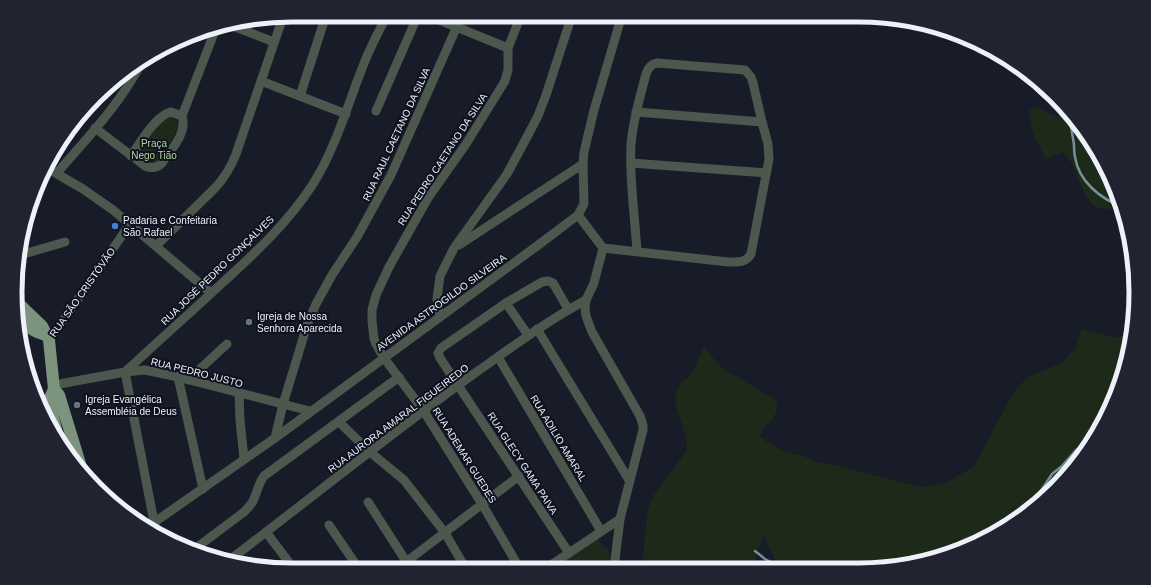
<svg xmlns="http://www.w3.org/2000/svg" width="1151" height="585" font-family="Helvetica,sans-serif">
<rect width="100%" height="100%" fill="#181b28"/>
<!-- green -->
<g fill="#1e2a19">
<path d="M 1036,107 L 1057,117 L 1066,112 L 1068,110 L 1099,154 L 1121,202 C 1117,206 1113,209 1107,209 C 1079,210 1081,166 1063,152 L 1046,159 C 1037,143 1031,130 1029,111 Z"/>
<polygon points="170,116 177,121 180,124 160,159 154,163 145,159 141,153 142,147 165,117"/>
<path d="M 1135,291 L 1135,310 L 1127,364 L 1107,415 L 1067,475 L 1027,513 L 964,549 L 895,568 L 781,568 L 776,561 L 764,537 C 758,549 754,555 759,568 L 644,568 L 643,553 L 648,509 L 653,496 L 682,457 L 687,449 L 686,437 L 677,408 L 675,397 L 681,383 L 690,376 L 695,367 L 704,346 L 718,364 L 727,371 L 775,399 C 776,402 778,406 777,409 C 775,420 763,426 760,436 L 767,442 L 783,451 L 806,457 L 814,461 L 835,465 L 920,487 L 944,484 L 973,467 L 989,440 L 993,429 L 1015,391 L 1023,382 L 1030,376 L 1062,363 L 1075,349 L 1082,329 L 1116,338 L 1124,335 Z"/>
<polygon points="596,536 603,546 609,551 611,565 610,568 567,569 566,557"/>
</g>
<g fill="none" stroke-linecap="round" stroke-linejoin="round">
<!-- stream -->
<g stroke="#768f9e" stroke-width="2.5">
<path d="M 1071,115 L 1070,120 C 1071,128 1073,137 1074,145 C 1074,149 1074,153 1075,157 C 1079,182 1100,198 1122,207"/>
<polyline points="1030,510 1031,506 1052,474 1062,466 1076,450 1090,442"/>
<polyline points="755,551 765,559 782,568"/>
</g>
<!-- minor -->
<g stroke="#4c574d" stroke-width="9">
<polyline points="427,15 508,48"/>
<polyline points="230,25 274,42"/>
<polyline points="261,81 346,114"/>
<polyline points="300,96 326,15"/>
<polyline points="376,111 418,15"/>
<polyline points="636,112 762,122"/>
<path d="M 95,128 L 145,166 C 152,169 157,168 162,163 C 171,150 188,132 182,116 L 216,28"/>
<path d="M 131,156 C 140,143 156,115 171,112 L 182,116"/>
<polyline points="631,163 766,173"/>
<polyline points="47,168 83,189 113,210 211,293"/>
<path d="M 57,173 C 86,139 122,102 141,63"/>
<polyline points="578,215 603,248 594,283 586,300 585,309 586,316 592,332 640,416 643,425 643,430 620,519 614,568"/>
<polyline points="459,245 583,164"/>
<path d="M 156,246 L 216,187 C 225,177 231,167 236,154 L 283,17"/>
<path d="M 603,248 L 728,262 C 737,262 746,263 751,254 L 769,159 L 768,144 L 762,122 L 753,83 L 751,77 L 745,70 L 657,63 C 651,64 648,68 646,74 C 640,97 633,120 631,144 C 629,178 635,217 637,252"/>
<polyline points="20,255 65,242"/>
<polyline points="506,303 528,335"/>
<polyline points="568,309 553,283 548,281 542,282 506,303 441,348 438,353 440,358 569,553"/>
<polyline points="440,317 437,299 440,276 454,248 507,174 528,135 538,116 546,95 572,15"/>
<polyline points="537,329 629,480"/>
<polyline points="49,340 64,319 130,224"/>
<polyline points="498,357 601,531"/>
<polyline points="178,377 203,489"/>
<polyline points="188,380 227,344"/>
<polyline points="54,385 125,372 145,370 178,377 310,411"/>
<polyline points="239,393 240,420 244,459"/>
<polyline points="339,422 370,452 404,480 445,533 466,569"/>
<polyline points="275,438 283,404 298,355 307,325 316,304 332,275 357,237 391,175 462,15"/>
<polyline points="368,502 411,569"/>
<path d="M 154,522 L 125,372 C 156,343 188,315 219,286 C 253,255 288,223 313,184 C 338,144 349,99 367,56 C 373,42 380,29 387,15"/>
<polyline points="329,525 359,569"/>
<polyline points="149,526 275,438 537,246 578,215 584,204 583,164 584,152 594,110 622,15"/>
<polyline points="266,532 294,569"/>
<path d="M 198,552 L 200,545 L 244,512 C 247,509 251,505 253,501 C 257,493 258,484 264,476 L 399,377"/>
<path d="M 227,562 C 310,499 391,433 475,373 C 512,347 547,321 586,300"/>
<polyline points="395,569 406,562 519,476"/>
<polyline points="520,569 482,504 423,410 384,358 376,344 374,339 372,321 372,310 376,295 389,267 428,198 466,144 505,81 508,70 508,48 521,15"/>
<polyline points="545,569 620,519"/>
</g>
<!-- major -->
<g stroke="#7c947e" stroke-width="12">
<polyline points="18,303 42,326 49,340 54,389 50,398 51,407 57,434"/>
<path d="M 18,317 C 27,326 34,333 47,335"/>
<polyline points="54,389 59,395 81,467"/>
</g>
</g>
<!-- markers -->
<circle fill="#3f7fe0" stroke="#0f121e" stroke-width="1.5" cx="115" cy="226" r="4"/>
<g fill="#6b7280" stroke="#0f121e" stroke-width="1.5">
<circle cx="249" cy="322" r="4"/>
<circle cx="77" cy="405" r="4"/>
</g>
<g text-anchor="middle" stroke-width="4" stroke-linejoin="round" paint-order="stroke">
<!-- street labels -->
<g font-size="10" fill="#eef0fa" stroke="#0f121e">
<text transform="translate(396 134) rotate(-65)" y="4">RUA RAUL CAETANO DA SILVA</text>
<text transform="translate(442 159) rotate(-57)" y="4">RUA PEDRO CAETANO DA SILVA</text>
<text transform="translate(217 270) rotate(-44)" y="4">RUA JOSÉ PEDRO GONÇALVES</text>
<text transform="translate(82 292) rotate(-55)" y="4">RUA SÃO CRISTÓVÃO</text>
<text transform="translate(441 302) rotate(-36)" y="4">AVENIDA ASTROGILDO SILVEIRA</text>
<text transform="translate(197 372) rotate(14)" y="4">RUA PEDRO JUSTO</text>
<text transform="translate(398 418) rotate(-37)" y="4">RUA AURORA AMARAL FIGUEIREDO</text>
<text transform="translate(559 438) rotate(59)" y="4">RUA ADILIO AMARAL</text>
<text transform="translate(465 455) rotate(58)" y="4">RUA ADEMAR GUEDES</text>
<text transform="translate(523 463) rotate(57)" y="4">RUA GLECY GAMA PAIVA</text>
</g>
<!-- park labels -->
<g font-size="10" fill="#b0d4a1" stroke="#0f121e">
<text x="154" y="147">Praça<tspan x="154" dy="12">Nego Tião</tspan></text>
</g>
<!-- poi labels -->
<g font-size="10" fill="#eef0fa" stroke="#0f121e" text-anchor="start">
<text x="123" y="224">Padaria e Confeitaria<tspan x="123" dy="12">São Rafael</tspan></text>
<text x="257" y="320">Igreja de Nossa<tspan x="257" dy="12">Senhora Aparecida</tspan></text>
<text x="85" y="403">Igreja Evangélica<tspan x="85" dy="12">Assembléia de Deus</tspan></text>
</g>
</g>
<!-- crop -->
<path d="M0 0H1151V585H0ZM292 22H859A270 270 0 0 1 1129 292V293A270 270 0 0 1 859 563H292A270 270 0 0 1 22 293V292A270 270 0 0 1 292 22Z" fill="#212430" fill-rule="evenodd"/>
<path fill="none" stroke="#eef0fa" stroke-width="5" d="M292 22H859A270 270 0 0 1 1129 292V293A270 270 0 0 1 859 563H292A270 270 0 0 1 22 293V292A270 270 0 0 1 292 22Z"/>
</svg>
